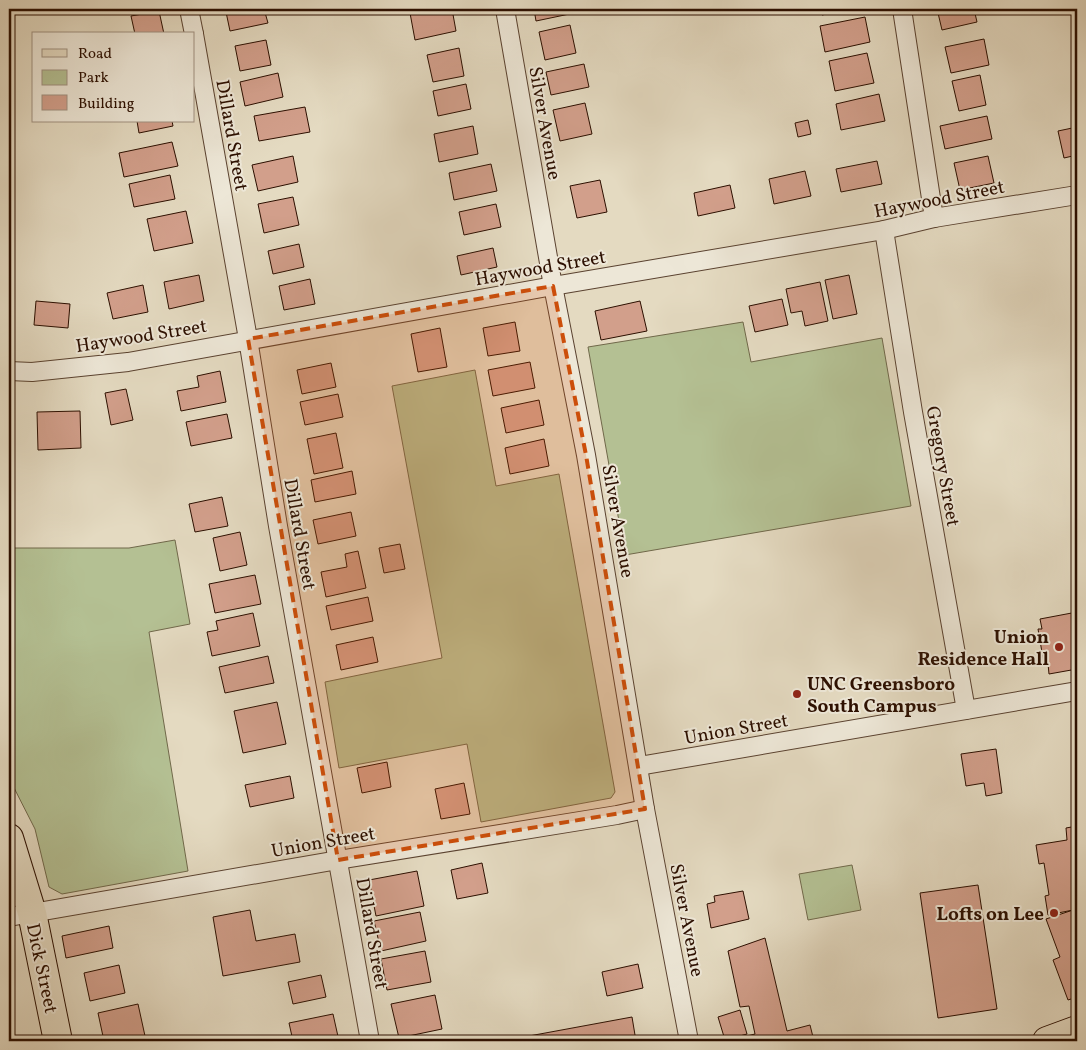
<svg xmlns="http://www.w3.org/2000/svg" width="1086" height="1050" font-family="Vollkorn,serif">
<rect width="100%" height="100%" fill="#e4dac1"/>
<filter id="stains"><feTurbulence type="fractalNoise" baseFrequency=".004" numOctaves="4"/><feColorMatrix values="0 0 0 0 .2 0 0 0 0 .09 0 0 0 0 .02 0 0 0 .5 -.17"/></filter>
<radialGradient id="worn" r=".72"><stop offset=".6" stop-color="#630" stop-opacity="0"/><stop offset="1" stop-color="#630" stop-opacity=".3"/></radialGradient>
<!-- green -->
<g fill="#b4c093" stroke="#70684a">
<polygon points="743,322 751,362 882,338 911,506 625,555 588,347"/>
<polygon points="475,370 496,486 559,474 615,792 611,798 481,822 467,744 339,768 325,682 442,658 392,386"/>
<polygon points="175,540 190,624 149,632 188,871 62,894 49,887 35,829 9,778 9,548 129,548"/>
<polygon points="852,865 861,910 808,920 799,874"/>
</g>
<!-- building -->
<g fill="#d29f8b" stroke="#2c0f00">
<polygon points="242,9 264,9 268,23 230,31 226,12"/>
<polygon points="432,9 452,9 456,31 415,40 410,13"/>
<polygon points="534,9 578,9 579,12 536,21"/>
<polygon points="821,9 850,9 822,15"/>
<polygon points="958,9 974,9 977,22 942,30 938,13"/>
<polygon points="159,11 164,34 135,34 131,16"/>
<polygon points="865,17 870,42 825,52 820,26"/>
<polygon points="570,25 576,53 545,60 539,32"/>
<polygon points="984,39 989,65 951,73 945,47"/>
<polygon points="266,40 271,65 240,71 235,46"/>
<polygon points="459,48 464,76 433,82 427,55"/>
<polygon points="867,53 874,83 835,91 829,61"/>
<polygon points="584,64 589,87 551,95 546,72"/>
<polygon points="278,73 283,97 245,106 240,82"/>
<polygon points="980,75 986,105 959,111 952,81"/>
<polygon points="466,84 471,109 438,116 433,91"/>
<polygon points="879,94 885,121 841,130 836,104"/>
<polygon points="585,103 592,134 560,141 553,110"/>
<polygon points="305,107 310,132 259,141 254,116"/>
<polygon points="987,116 992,139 945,149 940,126"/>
<polygon points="808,120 811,134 798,137 795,123"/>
<polygon points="137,121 172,121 173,126 139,133"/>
<polygon points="473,126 478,154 439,162 434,134"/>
<polygon points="1077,127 1077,155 1064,158 1058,131"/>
<polygon points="172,142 178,166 124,177 119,153"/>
<polygon points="293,156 298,182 258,191 252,165"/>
<polygon points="988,156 994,183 960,190 954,163"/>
<polygon points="877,161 882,184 841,192 836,169"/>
<polygon points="491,164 497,191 454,200 449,173"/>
<polygon points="805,171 811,196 774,204 769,179"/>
<polygon points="170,175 175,199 134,207 129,184"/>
<polygon points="600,180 607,212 577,218 570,186"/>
<polygon points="730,185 735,208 698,216 694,193"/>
<polygon points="293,197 299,225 264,233 258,204"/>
<polygon points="496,204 501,227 464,235 459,212"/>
<polygon points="186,211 193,243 154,251 147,219"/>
<polygon points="299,244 304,267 273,274 268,251"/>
<polygon points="493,248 497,267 461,275 457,256"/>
<polygon points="199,275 204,301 169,309 164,282"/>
<polygon points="849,275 857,314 833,319 825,280"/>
<polygon points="310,279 315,304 284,310 279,286"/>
<polygon points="820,282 828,321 805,326 802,311 791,313 786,289"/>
<polygon points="143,285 148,312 113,319 107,293"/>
<polygon points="782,299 788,325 755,332 749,306"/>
<polygon points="36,301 70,304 68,328 34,325"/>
<polygon points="640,301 647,331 601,340 595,311"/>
<polygon points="515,322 520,351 488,356 483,328"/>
<polygon points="440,328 447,367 418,372 411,334"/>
<polygon points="530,362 535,388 493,396 488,370"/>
<polygon points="331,363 336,387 302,394 297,370"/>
<polygon points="220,371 226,402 181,411 177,391 199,387 197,376"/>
<polygon points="126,389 133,420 111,425 105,393"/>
<polygon points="338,394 343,417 305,425 300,402"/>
<polygon points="539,400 544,425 506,433 501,408"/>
<polygon points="80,411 81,448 38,450 37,412"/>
<polygon points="227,414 232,438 191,446 186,422"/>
<polygon points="336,433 343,468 314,474 307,439"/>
<polygon points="544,439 549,466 510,474 505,448"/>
<polygon points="352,471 356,494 315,502 311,480"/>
<polygon points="222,497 228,526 195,532 189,504"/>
<polygon points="351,512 356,536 318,544 313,520"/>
<polygon points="240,532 247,565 220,571 213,538"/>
<polygon points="400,544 405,569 384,573 379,548"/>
<polygon points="358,551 366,588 326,597 321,572 347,567 345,554"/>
<polygon points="255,575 261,604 215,613 209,584"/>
<polygon points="368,597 373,621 331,630 326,606"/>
<polygon points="1077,612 1077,669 1049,674 1048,664 1044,664 1038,629 1042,629 1040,619"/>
<polygon points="253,613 260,646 212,656 207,632 218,630 216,621"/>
<polygon points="373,637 378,662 341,670 336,645"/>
<polygon points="268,656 274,683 225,693 219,667"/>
<polygon points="277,702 286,744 243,753 234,711"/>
<polygon points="1075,720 1077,720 1077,757 1073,731 1077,730"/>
<polygon points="996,749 1002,793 986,796 984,783 966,786 961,754"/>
<polygon points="387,762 391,787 362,793 357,768"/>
<polygon points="290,776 294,798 250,807 245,785"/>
<polygon points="464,783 470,814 441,819 435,789"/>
<polygon points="1077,826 1077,997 1068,1000 1053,960 1060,957 1046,919 1073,910 1048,915 1045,896 1049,895 1044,863 1039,864 1036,845 1067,840 1066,828"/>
<polygon points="482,863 488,893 457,899 451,870"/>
<polygon points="417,871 424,906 376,916 369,880"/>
<polygon points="978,885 997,1009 938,1018 920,893"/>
<polygon points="743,891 749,919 711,928 707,904 715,902 714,896"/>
<polygon points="250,910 256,941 295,934 300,962 223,976 213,917"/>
<polygon points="420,912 426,941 381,951 374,921"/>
<polygon points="109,926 113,948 66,958 62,936"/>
<polygon points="765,938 787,1031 810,1025 814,1041 748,1041 747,1036 755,1034 749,1006 740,1007 728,951"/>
<polygon points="425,951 431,982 387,990 381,959"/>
<polygon points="638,964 643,988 607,996 602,972"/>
<polygon points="119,965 125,993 90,1001 84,973"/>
<polygon points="321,975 326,997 293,1004 288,982"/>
<polygon points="435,995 442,1029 399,1038 391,1004"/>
<polygon points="138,1004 145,1036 118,1041 104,1041 98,1013"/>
<polygon points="740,1010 747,1034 725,1040 718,1017"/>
<polygon points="333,1014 339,1041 293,1041 289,1023"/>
<polygon points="632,1017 636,1041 502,1041"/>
</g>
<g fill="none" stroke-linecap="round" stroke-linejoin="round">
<!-- minor casing -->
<g stroke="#5a4230" stroke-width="20">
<g id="minor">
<polyline points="189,9 194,34"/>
<polyline points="505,9 553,286 586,455 645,809 689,1041"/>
<polyline points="902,9 934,218"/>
<polyline points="194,34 248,339 278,526 370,1041"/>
<polyline points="884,230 913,412 966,710"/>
<polyline points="9,371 32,372 128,362 553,286 884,230 934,218 1077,195"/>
<polyline points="639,766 1077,691"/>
<polyline points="9,917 338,860 617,815 645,809"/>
</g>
</g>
<!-- primary casing -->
<g stroke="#2c0f00" stroke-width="30">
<g id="primary">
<polyline points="9,838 32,913 58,1041"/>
<polyline points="1047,1041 1077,1030"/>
</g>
</g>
<!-- minor -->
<use href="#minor" stroke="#ede7d7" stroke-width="18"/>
<!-- primary -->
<use href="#primary" stroke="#e4dac1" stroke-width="28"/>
</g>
<!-- marked area -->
<path fill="#cc4e0a" fill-opacity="0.2" stroke="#cc4e0a" stroke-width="4" stroke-dasharray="10 6" stroke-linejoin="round" d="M 553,286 L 586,455 L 645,809 L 338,860 L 248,339 Z"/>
<!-- markers -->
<g fill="#8f2418" stroke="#ede7d7" stroke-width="2">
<circle cx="1059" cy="647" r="5"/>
<circle cx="797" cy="694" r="5"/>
<circle cx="1054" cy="913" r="5"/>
</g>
<g text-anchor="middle" stroke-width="4" stroke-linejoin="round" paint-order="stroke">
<!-- street labels -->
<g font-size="19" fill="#2c0f00" stroke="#ede7d7">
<text transform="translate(546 123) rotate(80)" y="7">Silver Avenue</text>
<text transform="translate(233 135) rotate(80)" y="7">Dillard Street</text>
<text transform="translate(939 198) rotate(-11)" y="7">Haywood Street</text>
<text transform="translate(540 267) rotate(-10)" y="7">Haywood Street</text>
<text transform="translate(141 335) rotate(-9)" y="7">Haywood Street</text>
<text transform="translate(944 466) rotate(80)" y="7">Gregory Street</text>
<text transform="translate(619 521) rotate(80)" y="7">Silver Avenue</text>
<text transform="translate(301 534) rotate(80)" y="7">Dillard Street</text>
<text transform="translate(736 728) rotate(-10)" y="7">Union Street</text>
<text transform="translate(323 841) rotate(-10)" y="7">Union Street</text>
<text transform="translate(688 920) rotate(79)" y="7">Silver Avenue</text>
<text transform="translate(373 933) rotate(80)" y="7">Dillard Street</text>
<text transform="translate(43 968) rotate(78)" y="7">Dick Street</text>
</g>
<!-- poi labels -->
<g font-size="19" font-weight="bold" fill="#2c0f00" stroke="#ede7d7" text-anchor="end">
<text x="1049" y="643">Union<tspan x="1049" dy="22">Residence Hall</tspan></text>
<text x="807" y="690" text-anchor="start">UNC Greensboro<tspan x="807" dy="22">South Campus</tspan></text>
<text x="1044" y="920">Lofts on Lee</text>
</g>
</g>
<!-- margin -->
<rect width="1086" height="1050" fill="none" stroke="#e4dac1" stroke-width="30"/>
<rect x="10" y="10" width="1066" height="1030" fill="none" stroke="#2c0f00" stroke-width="2.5"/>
<rect x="15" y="15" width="1056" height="1020" fill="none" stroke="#2c0f00"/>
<!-- legend -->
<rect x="32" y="32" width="162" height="90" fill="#ede7d7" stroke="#a09181"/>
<rect x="42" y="49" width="25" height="8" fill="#e4dac1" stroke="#a09181"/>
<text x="78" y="58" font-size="15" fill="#2c0f00">Road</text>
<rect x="42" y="70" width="25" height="15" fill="#b4c093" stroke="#a09181"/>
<text x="78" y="82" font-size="15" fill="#2c0f00">Park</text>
<rect x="42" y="95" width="25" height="15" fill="#d29f8b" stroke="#a09181"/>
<text x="78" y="108" font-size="15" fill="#2c0f00">Building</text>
<rect width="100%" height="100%" filter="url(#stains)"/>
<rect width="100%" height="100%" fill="url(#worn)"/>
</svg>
